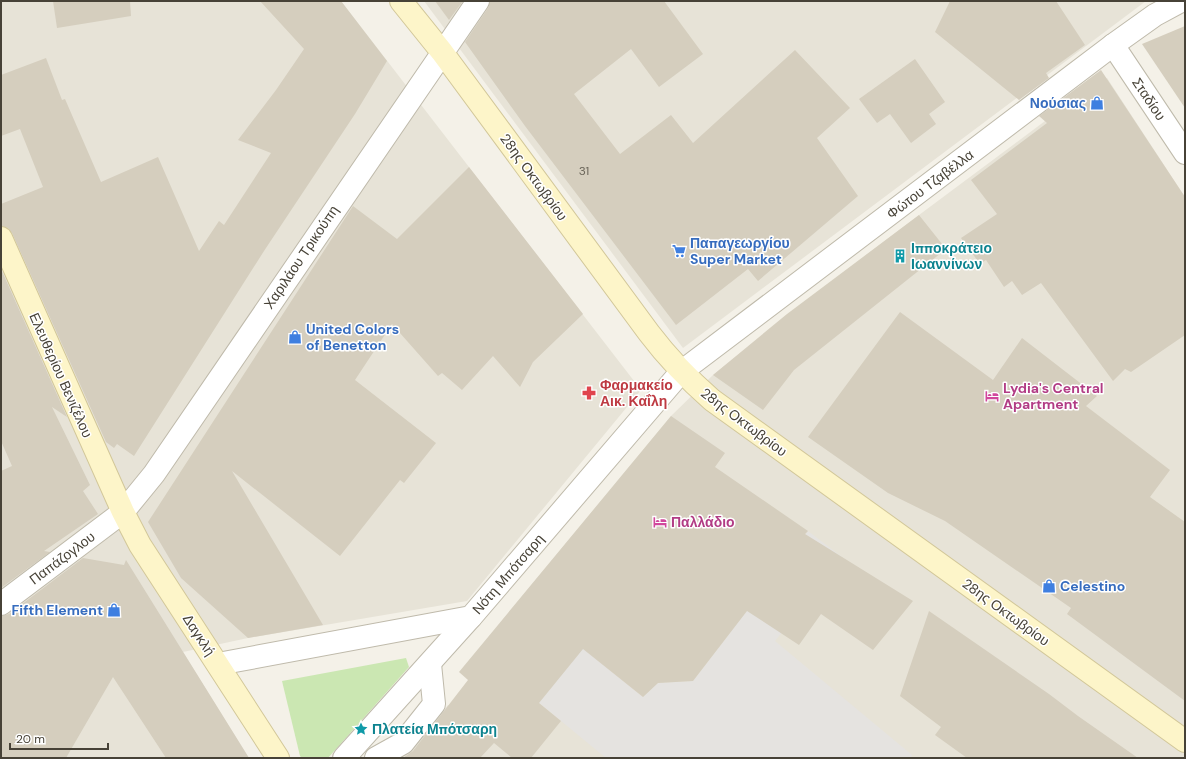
<svg xmlns="http://www.w3.org/2000/svg" width="1186" height="759" font-family="'DM Sans',sans-serif">
<rect width="100%" height="100%" fill="#f4f1e8"/>
<!-- residential -->
<g fill="#e7e3d7">
<polygon points="1,1 341,1 641,390 467,601 248,638 183,652 249,758 1,758"/>
<polygon points="424,1 1146,1 683,348"/>
<polygon points="1107,78 1185,197 1185,758 399,758 408,753 448,705 453,709 501,622 671,416 713,375 799,306 919,215 1045,121"/>
</g>
<!-- green -->
<polygon fill="#cbe7b2" points="406,658 409,667 328,758 302,758 300,756 282,681"/>
<!-- parking -->
<polygon fill="#e5e3e0" points="808,531 842,557 775,641 912,755 911,758 606,758 538,702 574,641 643,697 658,683 693,681"/>
<!-- building -->
<g fill="#d5cebe">
<polygon points="53,1 130,1 131,16 57,28"/>
<polygon points="260,1 341,1 387,61 355,114 264,251 134,456 117,444 114,448 106,442 12,233 8,228 1,226 1,204 43,187 20,129 1,136 1,75 46,58 62,100 65,99 101,182 158,157 199,251 219,221 224,225 271,153 238,140 276,90 304,49"/>
<polygon points="435,1 463,1 449,20"/>
<polygon points="490,1 664,1 703,54 659,87 631,49 574,94 620,154 671,115 693,143 795,50 850,108 817,138 858,196 758,281 748,269 676,325 525,126 465,42 488,8"/>
<polygon points="950,1 1056,1 1085,45 1046,73 1049,78 1019,100 935,32"/>
<polygon points="1185,26 1185,108 1142,44"/>
<polygon points="915,59 945,102 929,114 936,124 911,143 890,114 877,123 859,99"/>
<polygon points="1101,70 1185,197 1185,335 1131,372 1125,369 1113,381 1041,283 1022,295 1012,281 1004,287 986,260 980,264 961,238 997,214 971,180 1047,123 1039,116"/>
<polygon points="469,167 583,314 533,362 520,387 493,356 462,390 442,373 438,376 392,324 355,380 436,443 404,483 400,480 340,556 232,471 323,625 248,638 181,578 148,522 353,206 397,239"/>
<polygon points="919,215 946,249 794,370 763,410 713,375 787,314"/>
<polygon points="1,269 67,417 52,407 90,485 83,491 98,514 44,551 50,552 1,588 1,471 12,466 1,441"/>
<polygon points="900,312 993,380 1022,338 1097,396 1086,406 1170,470 1150,497 1185,522 1185,701 1067,614 1071,608 945,521 888,493 808,437"/>
<polygon points="671,416 725,453 715,467 808,531 805,534 913,601 873,650 821,614 799,645 747,611 693,681 658,683 643,697 583,649 539,703 561,721 531,758 512,758 494,743 480,758 403,758 413,751 468,680 459,672"/>
<polygon points="83,558 124,565 126,560 249,758 166,758 113,677 66,758 1,758 1,616 9,614"/>
<polygon points="929,611 1049,694 1078,716 1138,758 967,758 935,735 941,727 900,696"/>
</g>
<g fill="none" stroke-linecap="round" stroke-linejoin="round">
<!-- pedestrian casing -->
<g stroke="#bfbaab" stroke-width="24">
<g id="pedestrian">
<polyline points="1,604 123,512"/>
<polyline points="344,758 471,617"/>
<polyline points="376,758 403,743 434,704 430,664"/>
</g>
</g>
<!-- minor casing -->
<g stroke="#bfbaab" stroke-width="24">
<g id="minor">
<polyline points="1113,45 1185,153"/>
<polyline points="218,664 471,617 681,372 1113,45 1155,15 1181,1"/>
</g>
</g>
<!-- tertiary casing -->
<g stroke="#bfbaab" stroke-width="24">
<polyline id="tertiary" points="123,512 154,474 478,1"/>
</g>
<!-- secondary casing -->
<g stroke="#d2c799" stroke-width="24">
<g id="secondary">
<path d="M 401,1 L 442,52 L 649,333 C 668,358 688,379 712,400 L 1185,741"/>
<polyline points="1,238 123,512 140,545 278,758"/>
</g>
</g>
<!-- pedestrian -->
<use href="#pedestrian" stroke="#fff" stroke-width="22"/>
<!-- minor -->
<use href="#minor" stroke="#fff" stroke-width="22"/>
<!-- tertiary -->
<use href="#tertiary" stroke="#fff" stroke-width="22"/>
<!-- secondary -->
<use href="#secondary" stroke="#fdf5c9" stroke-width="22"/>
</g>
<!-- icons -->
<defs>
<g id="shop-bare" transform="scale(1.08)"><path d="M-5-2.5h2.3a2.7 3.5 0 0 1 5.4 0H5L5.5 6h-11ZM-1.5-2.5h3a1.5 2.3 0 0 0-3 0Z" fill="#3f7fe0" stroke="#fff" stroke-width="2.5" paint-order="stroke"/></g>
<g id="supermarket-bare" transform="scale(1.08)"><path d="M-6-5.5h2.5l.6 2H6L4.5 2H-2.5L-4.4-4H-6ZM-1.5 3.2a1.3 1.3 0 1 0 .1 0ZM3 3.2a1.3 1.3 0 1 0 .1 0Z" fill="#3f7fe0" stroke="#fff" stroke-width="2.5" paint-order="stroke"/></g>
<g id="building-bare" transform="scale(1.08)"><path d="M-4-6H4V6H1V3H-1V6H-4ZM-2.5-4.3h1.7v1.8h-1.7ZM.8-4.3h1.7v1.8H.8ZM-2.5-1h1.7V.8h-1.7ZM.8-1h1.7V.8H.8Z" fill="#0f9aa8" stroke="#fff" stroke-width="2.5" paint-order="stroke"/></g>
<g id="pharmacy-bare" transform="scale(1.08)"><path d="M-2-6h4v4h4v4h-4v4h-4v-4h-4v-4h4Z" fill="#e0444e" stroke="#fff" stroke-width="2.5" paint-order="stroke"/></g>
<g id="hotel-bare" transform="scale(1.08)"><path d="M-6-4.5h1.5V1H6V5H4.5V3h-9V5H-6ZM-4 0a1.8 1.8 0 1 1 3.6 0ZM.5 0V-2.5h3Q6-2.5 6 0Z" fill="#d1479c" stroke="#fff" stroke-width="2.5" paint-order="stroke"/></g>
<g id="sight-bare" transform="scale(1.08)"><path d="M0-6L1.8-2.2L6-1.7L2.9 1.2L3.7 5.4L0 3.3L-3.7 5.4L-2.9 1.2L-6-1.7L-1.8-2.2Z" fill="#0f9aa8" stroke="#fff" stroke-width="2.5" paint-order="stroke"/></g>
</defs>
<g fill-rule="evenodd">
<use href="#shop-bare" x="1097" y="103"/>
<use href="#supermarket-bare" x="679" y="251"/>
<use href="#building-bare" x="900" y="256"/>
<use href="#shop-bare" x="295" y="337"/>
<use href="#pharmacy-bare" x="589" y="393"/>
<use href="#hotel-bare" x="992" y="396"/>
<use href="#hotel-bare" x="660" y="522"/>
<use href="#shop-bare" x="1049" y="586"/>
<use href="#shop-bare" x="114" y="610"/>
<use href="#sight-bare" x="361" y="729"/>
</g>
<g text-anchor="middle" stroke-width="3" stroke-linejoin="round" paint-order="stroke">
<!-- number labels -->
<g font-size="12" fill="#6a6559">
<text x="584" y="175">31</text>
</g>
<!-- street labels -->
<g font-size="14" fill="#474237" stroke="#fff">
<text transform="translate(1149 99) rotate(56)" y="5">Σταδίου</text>
<text transform="translate(534 177) rotate(54)" y="5">28ης Οκτωβρίου</text>
<text transform="translate(930 184) rotate(-37)" y="5">Φώτου Τζαβέλλα</text>
<text transform="translate(301 257) rotate(-56)" y="5">Χαριλάου Τρικούπη</text>
<text transform="translate(61 375) rotate(66)" y="5">Ελευθερίου Βενιζέλου</text>
<text transform="translate(744 422) rotate(37)" y="5">28ης Οκτωβρίου</text>
<text transform="translate(62 558) rotate(-37)" y="5">Παπάζογλου</text>
<text transform="translate(508 574) rotate(-49)" y="5">Νότη Μπότσαρη</text>
<text transform="translate(1006 612) rotate(36)" y="5">28ης Οκτωβρίου</text>
<text transform="translate(199 635) rotate(57)" y="5">Δαγκλή</text>
</g>
<!-- shop labels -->
<g font-size="14" font-weight="bold" fill="#366cbe" stroke="#fff" text-anchor="start">
<text x="1086" y="108" text-anchor="end">Νούσιας</text>
<text x="690" y="248">Παπαγεωργίου<tspan x="690" dy="16">Super Market</tspan></text>
<text x="306" y="334">United Colors<tspan x="306" dy="16">of Benetton</tspan></text>
<text x="1060" y="591">Celestino</text>
<text x="103" y="615" text-anchor="end">Fifth Element</text>
</g>
<!-- culture labels -->
<g font-size="14" font-weight="bold" fill="#0d838f" stroke="#fff" text-anchor="start">
<text x="911" y="253">Ιπποκράτειο<tspan x="911" dy="16">Ιωαννίνων</tspan></text>
<text x="372" y="734">Πλατεία Μπότσαρη</text>
</g>
<!-- health labels -->
<g font-size="14" font-weight="bold" fill="#be3a42" stroke="#fff" text-anchor="start">
<text x="600" y="390">Φαρμακείο<tspan x="600" dy="16">Αικ. Καΐλη</tspan></text>
</g>
<!-- hotel labels -->
<g font-size="14" font-weight="bold" fill="#b23c85" stroke="#fff" text-anchor="start">
<text x="1003" y="393">Lydia's Central<tspan x="1003" dy="16">Apartment</tspan></text>
<text x="671" y="527">Παλλάδιο</text>
</g>
</g>
<!-- border -->
<rect width="1186" height="759" fill="none" stroke="#474237" stroke-width="4"/>
<!-- scale -->
<path d="M10 743v6h98v-6" fill="none" stroke="#474237" stroke-width="2"/>
<text x="16" y="743" font-size="12" fill="#474237" stroke="#ffffff" stroke-width="3" paint-order="stroke">20 m</text>
</svg>
